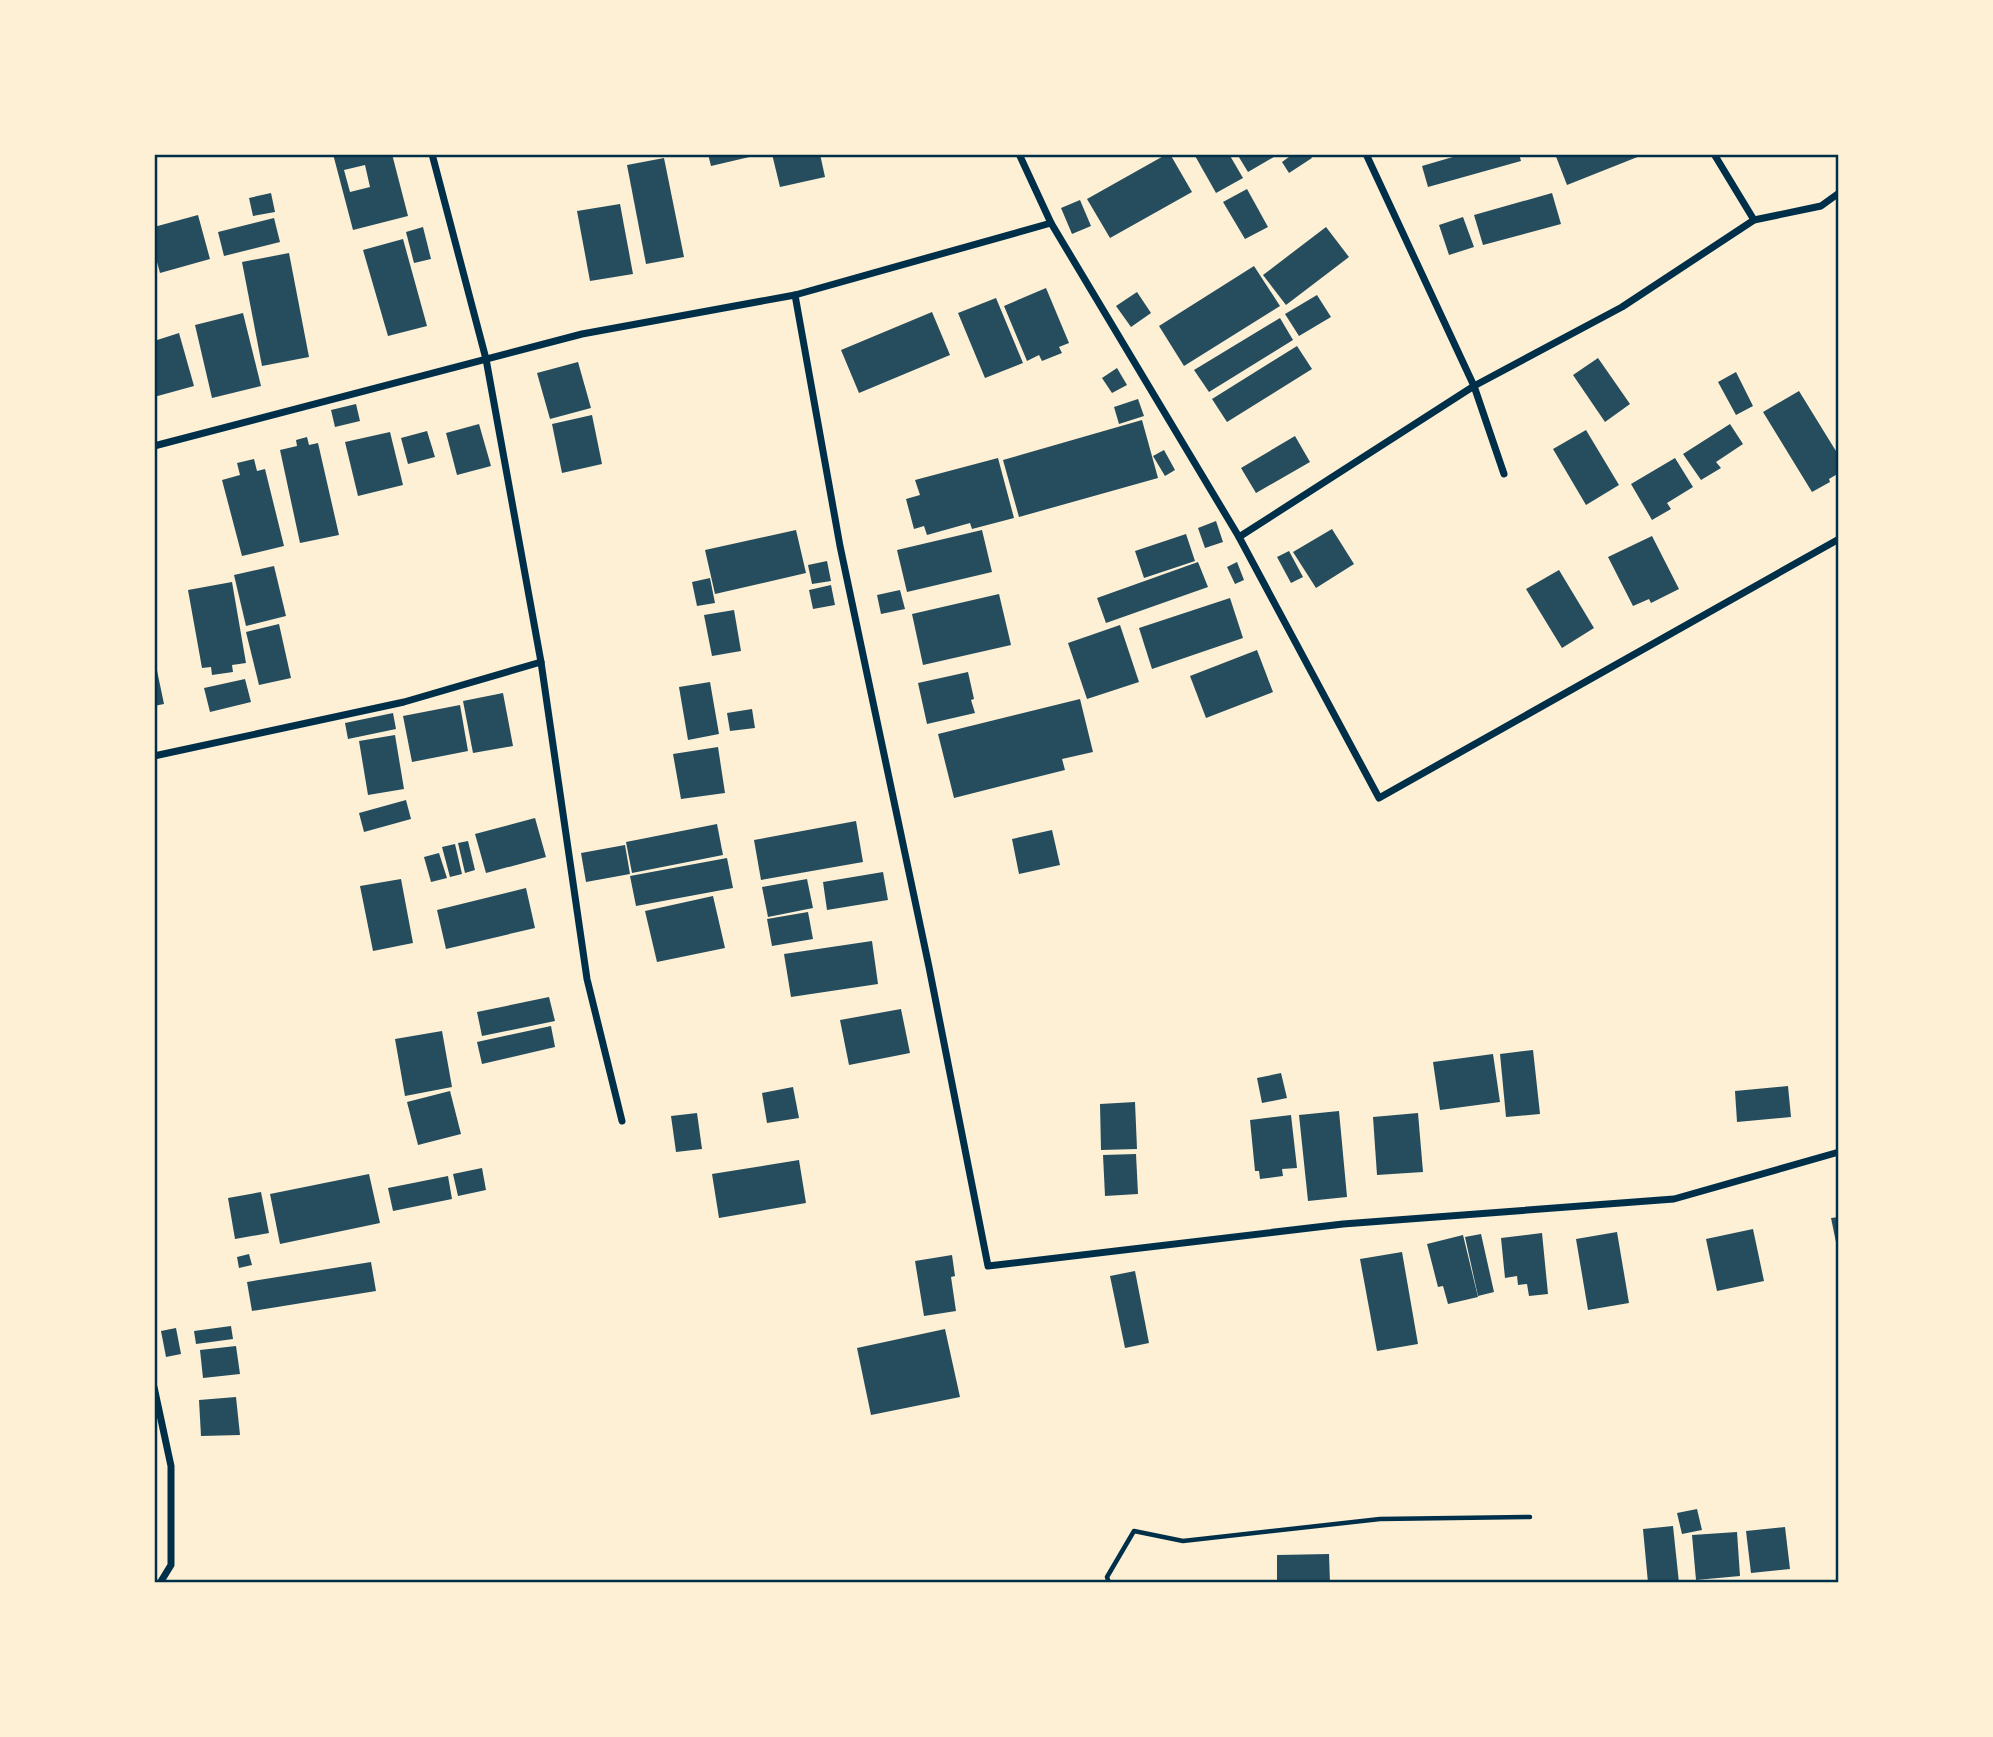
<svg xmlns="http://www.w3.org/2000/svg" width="1993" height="1737" font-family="'Public Sans',sans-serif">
<rect width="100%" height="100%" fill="#fdf0d5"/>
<!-- building -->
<g fill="#264d5e" fill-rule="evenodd">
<path d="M 333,154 L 392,154 L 408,216 L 353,230 ZM 365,165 L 370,187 L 350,192 L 344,170 Z"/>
<polygon points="708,154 758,154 758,155 711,166"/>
<polygon points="772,154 820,154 825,177 780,187"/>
<polygon points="1167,154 1170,154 1192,192 1110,238 1087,199"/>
<polygon points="1194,154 1229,154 1243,178 1216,193"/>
<polygon points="1237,154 1279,154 1248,172"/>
<polygon points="1293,154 1309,154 1312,158 1289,173 1282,162"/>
<polygon points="1463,154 1519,154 1521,161 1428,187 1422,166"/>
<polygon points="1555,154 1645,154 1567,185"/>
<polygon points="664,158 684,257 646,264 627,165"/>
<polygon points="1247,189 1268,227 1245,239 1223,202"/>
<polygon points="271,193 275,212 253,216 249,198"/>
<polygon points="1552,193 1561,224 1483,245 1474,215"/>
<polygon points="1080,200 1091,226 1072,234 1061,208"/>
<polygon points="620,204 633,274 590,281 577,211"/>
<polygon points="198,215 210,259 160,273 154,251 154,227"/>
<polygon points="1463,217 1474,247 1449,255 1439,225"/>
<polygon points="274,218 280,242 224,256 218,232"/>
<polygon points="423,227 431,259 414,263 406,232"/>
<polygon points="1326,227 1349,257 1286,305 1263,275"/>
<polygon points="403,239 427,326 388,336 363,250"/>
<polygon points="289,253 309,357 262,366 242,262"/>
<polygon points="1254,266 1280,306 1184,366 1159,326"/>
<polygon points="1046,288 1069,343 1059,347 1062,353 1042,361 1039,355 1027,361 1004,306"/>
<polygon points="1137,292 1151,313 1131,327 1116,306"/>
<polygon points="1317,295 1331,317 1299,336 1285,314"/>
<polygon points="996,298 1023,363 985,378 958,313"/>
<polygon points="932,312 950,355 859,393 841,350"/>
<polygon points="243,313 261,386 212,398 195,325"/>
<polygon points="1280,318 1293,340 1209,392 1194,370"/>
<polygon points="179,333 194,386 154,397 154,341"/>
<polygon points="1297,346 1312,369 1227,422 1212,399"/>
<polygon points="1598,358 1630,404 1605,422 1573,375"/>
<polygon points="578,362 591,408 550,419 537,373"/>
<polygon points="1117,368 1127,385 1112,393 1102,378"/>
<polygon points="1736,372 1753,406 1736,415 1718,382"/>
<polygon points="1799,391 1839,456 1839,473 1829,479 1830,482 1812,492 1763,412"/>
<polygon points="1138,399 1144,416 1119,424 1114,407"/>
<polygon points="356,404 360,421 335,427 331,410"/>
<polygon points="592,415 602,464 562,473 552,424"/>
<polygon points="1142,420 1158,478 1019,517 1003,460"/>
<polygon points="479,424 491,466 457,475 446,433"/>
<polygon points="1730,424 1743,444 1716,462 1721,468 1701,480 1683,454"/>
<polygon points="1586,430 1619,485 1586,505 1553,449"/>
<polygon points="427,431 435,457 408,464 401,438"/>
<polygon points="390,432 403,485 358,496 345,442"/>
<polygon points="1295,436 1310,462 1256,493 1241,468"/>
<polygon points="307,437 309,445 318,443 339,535 300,543 280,450 297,446 296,440"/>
<polygon points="1164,450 1175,470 1165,476 1153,456"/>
<polygon points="998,458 1014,518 972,529 970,523 927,535 924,526 914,529 906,499 920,495 915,480"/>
<polygon points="1675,458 1693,487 1667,503 1671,509 1652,520 1631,484"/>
<polygon points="254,459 257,471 265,469 284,546 242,556 222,480 240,475 237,463"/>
<polygon points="1216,521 1223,542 1205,548 1198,528"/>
<polygon points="1332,529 1354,564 1316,588 1293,552"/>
<polygon points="796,530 806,573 715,594 705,550"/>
<polygon points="982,530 992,572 907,592 897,550"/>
<polygon points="1186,534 1195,561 1144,578 1135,551"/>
<polygon points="1652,536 1679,589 1651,603 1649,599 1633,606 1608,557"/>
<polygon points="1289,551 1303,577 1291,583 1277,557"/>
<polygon points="827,561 831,581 812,584 808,565"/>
<polygon points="1198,562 1208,587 1106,623 1097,598"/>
<polygon points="1237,562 1244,580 1235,584 1227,567"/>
<polygon points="274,566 286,616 246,626 234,575"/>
<polygon points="1559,570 1594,628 1562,648 1526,589"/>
<polygon points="710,578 715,603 697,606 692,582"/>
<polygon points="232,582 246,663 232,665 233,672 212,675 211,667 202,668 188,590"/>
<polygon points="831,585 835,605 813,609 809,590"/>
<polygon points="900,590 905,609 881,614 877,595"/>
<polygon points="999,594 1011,645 923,665 912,614"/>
<polygon points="1230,598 1243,638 1152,669 1139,628"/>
<polygon points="734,610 741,651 712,656 704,615"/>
<polygon points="279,624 291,678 259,685 246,632"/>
<polygon points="1120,625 1139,682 1087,699 1068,643"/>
<polygon points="1257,650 1273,692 1206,718 1190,676"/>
<polygon points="154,656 164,704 154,706"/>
<polygon points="968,672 974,699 971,700 975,713 927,724 918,683"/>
<polygon points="245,679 251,702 210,712 204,688"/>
<polygon points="710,682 719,734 688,740 679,687"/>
<polygon points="503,693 513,746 473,753 463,701"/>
<polygon points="1080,699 1093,752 1062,759 1065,770 954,798 938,734"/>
<polygon points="460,705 468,751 412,762 403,716"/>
<polygon points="752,709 755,728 730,731 727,713"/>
<polygon points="393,713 396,729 348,739 345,723"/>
<polygon points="395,735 404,789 368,795 359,741"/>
<polygon points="718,747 725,793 681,799 673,754"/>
<polygon points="406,800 411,819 364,832 359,813"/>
<polygon points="535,818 546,857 486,873 475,834"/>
<polygon points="856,821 863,862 761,880 754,840"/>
<polygon points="717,824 723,855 632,873 626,842"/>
<polygon points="1052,830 1060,865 1019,874 1012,839"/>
<polygon points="468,841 475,870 465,873 458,843"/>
<polygon points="455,844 462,874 450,877 442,847"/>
<polygon points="625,845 630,874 586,882 581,853"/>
<polygon points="439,853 447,878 431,882 424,857"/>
<polygon points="727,858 733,888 636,906 630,876"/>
<polygon points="883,872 888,900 827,910 823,882"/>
<polygon points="401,879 413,943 373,951 360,886"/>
<polygon points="807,879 813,908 768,917 762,887"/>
<polygon points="526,888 535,928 446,949 437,910"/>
<polygon points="713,896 725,948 657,962 645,911"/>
<polygon points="808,912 813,939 772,946 767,919"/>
<polygon points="872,941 878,984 791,997 784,954"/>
<polygon points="549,997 555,1021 482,1036 477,1012"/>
<polygon points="901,1009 910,1053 849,1065 840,1020"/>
<polygon points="551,1026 555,1047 482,1064 477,1042"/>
<polygon points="442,1031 452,1087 405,1096 395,1039"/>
<polygon points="1533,1050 1540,1114 1506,1117 1500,1054"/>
<polygon points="1493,1054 1500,1102 1440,1110 1433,1062"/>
<polygon points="1281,1073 1287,1098 1262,1103 1257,1078"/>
<polygon points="1788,1086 1791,1117 1737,1122 1735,1091"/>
<polygon points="793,1087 799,1118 767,1123 762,1093"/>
<polygon points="450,1091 461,1134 418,1145 407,1102"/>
<polygon points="1135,1102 1137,1149 1101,1150 1100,1104"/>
<polygon points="1339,1111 1347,1197 1308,1201 1299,1115"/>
<polygon points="697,1113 702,1149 676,1152 671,1116"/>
<polygon points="1418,1113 1423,1172 1377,1175 1373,1117"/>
<polygon points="1291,1115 1297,1168 1282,1169 1283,1176 1260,1179 1259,1171 1255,1171 1250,1120"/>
<polygon points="1136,1154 1138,1194 1105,1196 1103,1155"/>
<polygon points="799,1160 806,1203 719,1218 712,1174"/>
<polygon points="482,1168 486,1190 458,1196 453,1174"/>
<polygon points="369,1174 380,1223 280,1244 270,1194"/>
<polygon points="448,1176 452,1199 393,1211 388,1188"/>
<polygon points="261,1192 269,1233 235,1239 228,1198"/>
<polygon points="1839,1217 1839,1252 1838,1252 1831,1218"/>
<polygon points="1753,1229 1764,1281 1717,1291 1706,1239"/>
<polygon points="1617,1232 1629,1303 1588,1310 1576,1239"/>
<polygon points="1542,1233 1548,1294 1529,1296 1527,1284 1518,1285 1517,1276 1505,1278 1501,1238"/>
<polygon points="1481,1234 1494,1292 1478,1296 1465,1237"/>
<polygon points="1463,1235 1478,1297 1448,1304 1443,1286 1438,1287 1427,1244"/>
<polygon points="1402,1252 1418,1344 1377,1351 1360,1259"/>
<polygon points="249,1254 252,1265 239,1268 237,1257"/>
<polygon points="952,1255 955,1276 951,1277 956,1311 924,1316 915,1261"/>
<polygon points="371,1262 376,1291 252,1311 247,1282"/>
<polygon points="1135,1271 1149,1343 1125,1348 1110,1276"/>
<polygon points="231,1326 233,1339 196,1344 194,1331"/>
<polygon points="176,1328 181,1354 166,1357 161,1331"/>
<polygon points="945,1329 960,1397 871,1415 857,1348"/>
<polygon points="236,1346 240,1374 203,1378 200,1350"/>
<polygon points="236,1397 240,1435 201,1436 199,1400"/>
<polygon points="1697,1509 1702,1530 1682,1534 1677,1513"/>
<polygon points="1673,1526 1679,1583 1648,1583 1643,1529"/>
<polygon points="1785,1527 1790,1569 1751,1573 1746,1531"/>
<polygon points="1737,1532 1740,1576 1696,1580 1692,1535"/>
<polygon points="1329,1554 1330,1583 1277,1583 1277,1555"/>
</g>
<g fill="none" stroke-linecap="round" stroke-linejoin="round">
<!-- path -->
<polyline stroke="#003049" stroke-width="4.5" points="1109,1583 1107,1577 1134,1531 1183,1541 1380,1519 1530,1517"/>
<!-- minor -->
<g stroke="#003049" stroke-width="7">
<polyline points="432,154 486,359 541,662 587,979 622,1121"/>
<polyline points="1019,154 1051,223"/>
<polyline points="1366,154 1474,386 1504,474"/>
<polyline points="1714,154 1754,220"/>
<polyline points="795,295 840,546 929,967 988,1266 1343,1224 1674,1199 1839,1152"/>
<polyline points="154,446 582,334 795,295 1051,223 1239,537 1474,386 1622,307 1754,220 1821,206 1839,193"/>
<polyline points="1239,537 1379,798 1839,539"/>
<polyline points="154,756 404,702 541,662"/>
<polyline points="154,1387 171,1466 171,1565 160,1583"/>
</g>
</g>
<!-- border -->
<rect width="1993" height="1737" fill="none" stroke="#fdf0d5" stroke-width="312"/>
<rect x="156" y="156" width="1681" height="1425" fill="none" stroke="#003049" stroke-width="2.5"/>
</svg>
